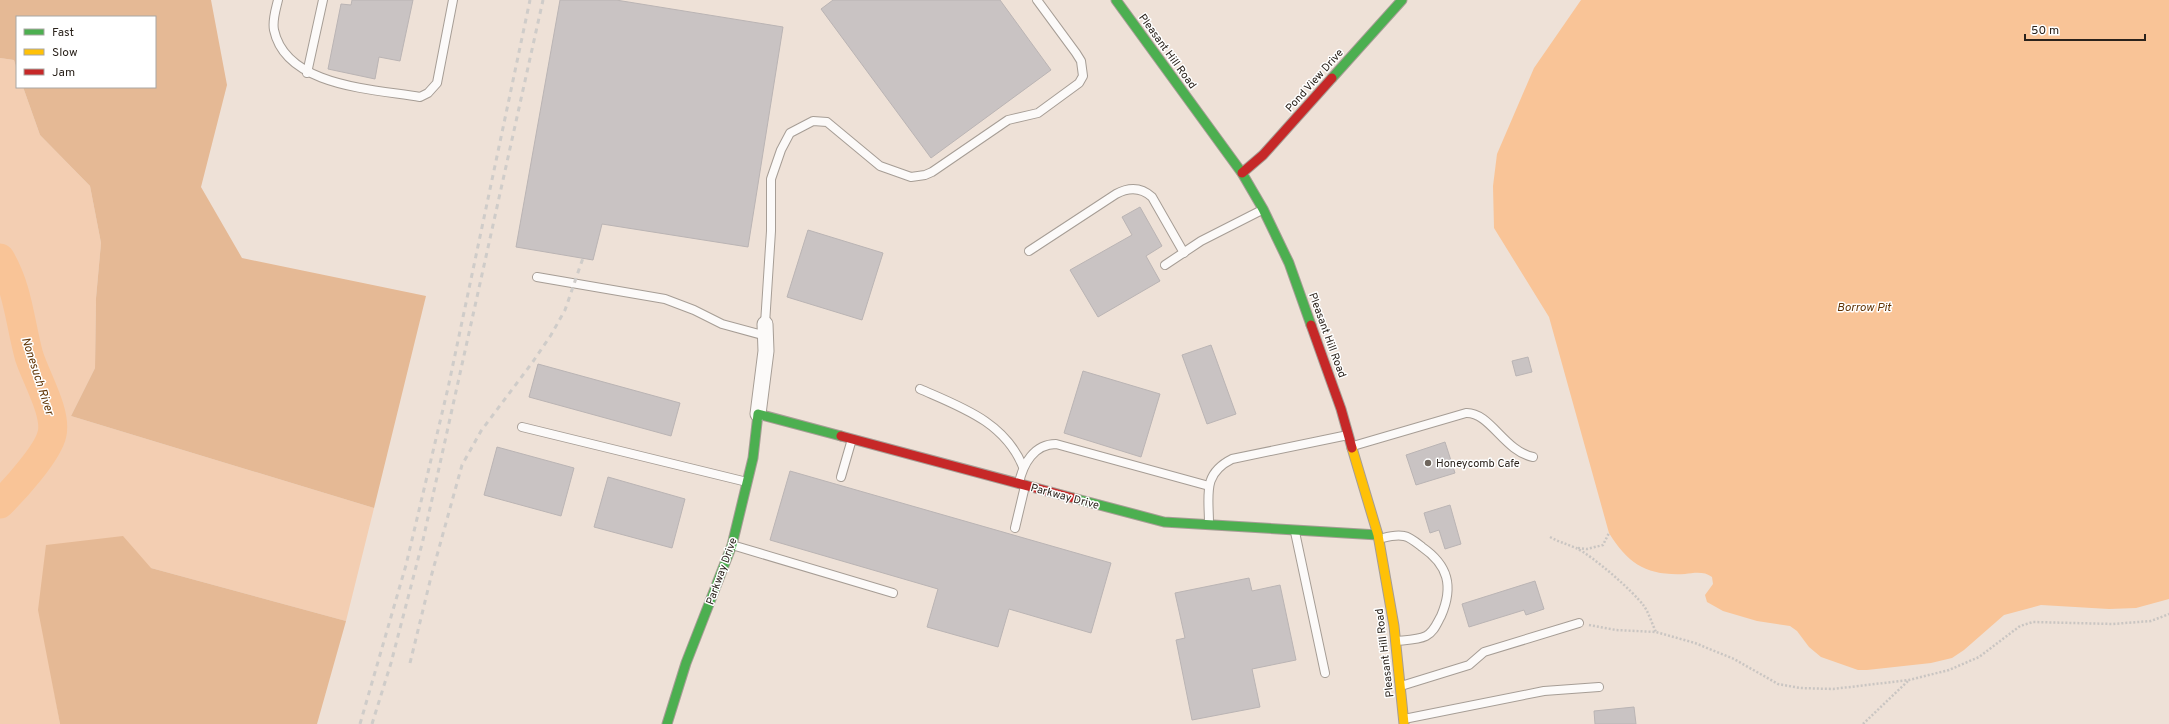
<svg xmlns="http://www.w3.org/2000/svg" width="2169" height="724" font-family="Overpass,sans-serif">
<rect width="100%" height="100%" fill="#eee1d7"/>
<!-- green -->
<polygon fill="#f3ceb2" points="0,58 14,60 17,70 17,87 23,87 40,135 90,186 101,243 96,298 95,368 71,416 374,508 346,621 151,568 46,645 60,724 0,724"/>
<!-- forest -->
<g fill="#e5b995">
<polygon points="0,0 211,0 227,85 201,187 242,258 426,296 374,508 71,416 95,368 96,298 101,243 90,186 40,135 23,87 155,87 155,17 17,17 17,70 14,60 0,58"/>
<polygon points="123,536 151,568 346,621 317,724 60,724 38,610 46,545"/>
</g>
<!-- water -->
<path fill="#f9c497" d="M 1581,0 L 2169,0 L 2169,599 L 2136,608 L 2109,609 L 2041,605 L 2004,615 L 1964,650 L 1952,658 L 1931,663 L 1867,670 L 1858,670 L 1821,657 L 1809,647 L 1797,631 L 1790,626 L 1757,621 L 1723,611 L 1707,602 L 1705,595 L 1713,584 L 1712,577 C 1704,571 1694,573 1685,574 C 1647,576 1628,564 1609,533 L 1549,317 L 1494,228 L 1493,186 L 1497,154 L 1534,68 Z"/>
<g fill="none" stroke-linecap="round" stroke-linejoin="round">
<!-- river -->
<path stroke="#f9c497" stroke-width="29" d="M 0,258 C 18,288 20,323 29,356 C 36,378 57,413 52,434 C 48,453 14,490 0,504"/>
</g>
<!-- building -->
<g fill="#c9c3c3" stroke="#bab4b4">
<polygon points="352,0 413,0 400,61 379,57 375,79 328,69 341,4 351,5"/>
<polygon points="560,0 616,0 783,27 748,247 602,224 593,260 516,247"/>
<polygon points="833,0 1000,0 1051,70 931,158 821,9"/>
<polygon points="1140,207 1162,246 1146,256 1160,281 1098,317 1070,270 1132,235 1122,217"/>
<polygon points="808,230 883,253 862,320 787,297"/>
<polygon points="1211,345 1236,414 1207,424 1182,355"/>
<polygon points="1528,357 1532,372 1516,376 1512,361"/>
<polygon points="538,364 680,403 671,436 529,397"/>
<polygon points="1083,371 1160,394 1141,457 1064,433"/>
<polygon points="1445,442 1455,473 1416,485 1406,455"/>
<polygon points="497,447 574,468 561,516 484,495"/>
<polygon points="790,471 1111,563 1091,633 1009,609 998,647 927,627 938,589 770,540"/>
<polygon points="608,477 685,499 672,548 594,527"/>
<polygon points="1450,505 1461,544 1445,549 1439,530 1430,533 1424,513"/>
<polygon points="1249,578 1252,591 1280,585 1296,660 1252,669 1260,707 1192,720 1176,640 1185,638 1175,593"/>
<polygon points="1535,581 1544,609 1526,615 1524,610 1469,627 1462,604"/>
<polygon points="1634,707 1636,724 1595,724 1594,711"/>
</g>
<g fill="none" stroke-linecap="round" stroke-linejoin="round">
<!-- lane casing -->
<g stroke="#a69d95" stroke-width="10">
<g id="lane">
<path d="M 278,0 C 276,9 272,20 274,30 C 286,87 374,89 420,97 L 428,93 L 437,83 L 453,0"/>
<polyline points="307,73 323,0"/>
<path d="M 1029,251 L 1116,194 C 1129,187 1141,187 1152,197 L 1184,253"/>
<polyline points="1165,265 1201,241 1262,210"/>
<polyline points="537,277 665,299 694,310 722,324 766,336"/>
<polyline points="765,324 771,231 771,179 781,150 790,133 813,121 827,122 880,166 911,177 925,175 932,172 1008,120 1038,113 1079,83 1083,76 1081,61 1076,53 1037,0"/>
<path d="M 920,389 C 961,407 1005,422 1023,467"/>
<polyline points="522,427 747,482"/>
<path d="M 1353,446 L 1466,413 C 1490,412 1504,451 1533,457"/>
<polyline points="841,477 852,439"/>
<path d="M 1019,483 C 1023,464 1034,444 1056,444 L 1209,486"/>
<path d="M 1209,524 C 1209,495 1202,474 1232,459 L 1348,435"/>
<polyline points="1015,528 1025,486"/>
<polyline points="1295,532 1325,673"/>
<path d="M 1379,539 C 1387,537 1395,534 1404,536 C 1410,537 1417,543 1422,547 C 1448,565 1454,586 1441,616 C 1437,623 1434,632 1426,636 C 1418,640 1405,640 1396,641"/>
<polyline points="732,545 893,593"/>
<polyline points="1401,686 1469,665 1484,652 1579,623"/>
<polyline points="1404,719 1544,691 1599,687"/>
</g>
</g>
<!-- street casing -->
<g stroke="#a69d95" stroke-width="17">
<polyline id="street" points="758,414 766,351 765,324"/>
</g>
<!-- fast casing -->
<g stroke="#a69d95" stroke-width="11">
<g id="fast">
<polyline points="1116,0 1242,173 1263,209 1289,263 1311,325"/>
<polyline points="1332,78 1402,0"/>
<polyline points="1073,498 1164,522 1378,535"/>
<polyline points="667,724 686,663 732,545 753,458 758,414 841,436"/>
</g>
</g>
<!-- slow casing -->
<g stroke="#a69d95" stroke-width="11">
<polyline id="slow" points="1352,448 1378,535 1394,626 1404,724"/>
</g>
<!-- jam casing -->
<g stroke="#a69d95" stroke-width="11">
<g id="jam">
<polyline points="1242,173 1263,155 1332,78"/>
<polyline points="1311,325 1341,409 1352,448"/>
<polyline points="841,436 1073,498"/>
</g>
</g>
<!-- path -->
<g stroke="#c9c5c2" stroke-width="2.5" stroke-dasharray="2 2" stroke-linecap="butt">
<path d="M 1550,537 C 1559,542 1567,544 1576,548 C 1593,556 1633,591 1644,606 C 1649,613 1652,624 1656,632"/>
<polyline points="1578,548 1587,549 1603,545 1609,533"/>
<polyline points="1589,625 1616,630 1656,632 1695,643 1734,659 1778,684 1800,688 1833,689 1909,680 1949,670 1979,657 2020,626 2033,622 2113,624 2151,621 2169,614"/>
<polyline points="1863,724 1909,680"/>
</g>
<!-- lane -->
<use href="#lane" stroke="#fcfaf9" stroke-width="8"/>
<!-- street -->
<use href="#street" stroke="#fcfaf9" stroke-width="15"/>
<!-- fast -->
<use href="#fast" stroke="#4caf50" stroke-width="9"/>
<!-- slow -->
<use href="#slow" stroke="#ffc107" stroke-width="9"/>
<!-- jam -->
<use href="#jam" stroke="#c62828" stroke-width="9"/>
<!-- rail -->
<g stroke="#cfccc9" stroke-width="3" stroke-dasharray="5 5" stroke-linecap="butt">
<polyline points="410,663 431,577 462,465 481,431 532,363 551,335 565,310 583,258"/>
<polyline points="360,724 406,565 448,388 530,0"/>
<polyline points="372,724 391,663 423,540 543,0"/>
</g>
</g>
<!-- markers -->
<circle fill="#6f665d" stroke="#fff" stroke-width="1.5" cx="1428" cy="463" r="4"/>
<g text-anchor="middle" stroke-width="3" stroke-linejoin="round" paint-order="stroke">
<!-- street labels -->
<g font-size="11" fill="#2b231c" stroke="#fff">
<text transform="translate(1168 51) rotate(54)" y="4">Pleasant Hill Road</text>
<text transform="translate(1314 80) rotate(-48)" y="4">Pond View Drive</text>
<text transform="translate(1328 335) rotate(70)" y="4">Pleasant Hill Road</text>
<text transform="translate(1065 496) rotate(15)" y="4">Parkway Drive</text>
<text transform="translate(721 571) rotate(-70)" y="4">Parkway Drive</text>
<text transform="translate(1384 653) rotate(-97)" y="4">Pleasant Hill Road</text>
</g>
<!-- poi labels -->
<g font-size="11" fill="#2b231c" stroke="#fff" text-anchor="start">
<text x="1436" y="467">Honeycomb Cafe</text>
</g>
<!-- water labels -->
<g font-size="12" font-style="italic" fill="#603303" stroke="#fff">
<text x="1864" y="311">Borrow Pit</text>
<text transform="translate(38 376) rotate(72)" y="4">Nonesuch River</text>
</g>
</g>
<!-- legend -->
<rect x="16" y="16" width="140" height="72" fill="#ffffff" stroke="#aaa7a4"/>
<rect x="24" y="29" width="20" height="6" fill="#4caf50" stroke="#aaa7a4"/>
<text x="52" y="36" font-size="12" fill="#2b231c">Fast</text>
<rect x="24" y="49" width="20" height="6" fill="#ffc107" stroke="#aaa7a4"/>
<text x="52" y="56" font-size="12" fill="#2b231c">Slow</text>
<rect x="24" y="69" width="20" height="6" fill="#c62828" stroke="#aaa7a4"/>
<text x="52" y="76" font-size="12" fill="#2b231c">Jam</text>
<!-- scale -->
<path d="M2025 34v6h120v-6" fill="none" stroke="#2b231c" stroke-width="2"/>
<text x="2031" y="34" font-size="12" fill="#2b231c" stroke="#ffffff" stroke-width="3" paint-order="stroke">50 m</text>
</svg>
